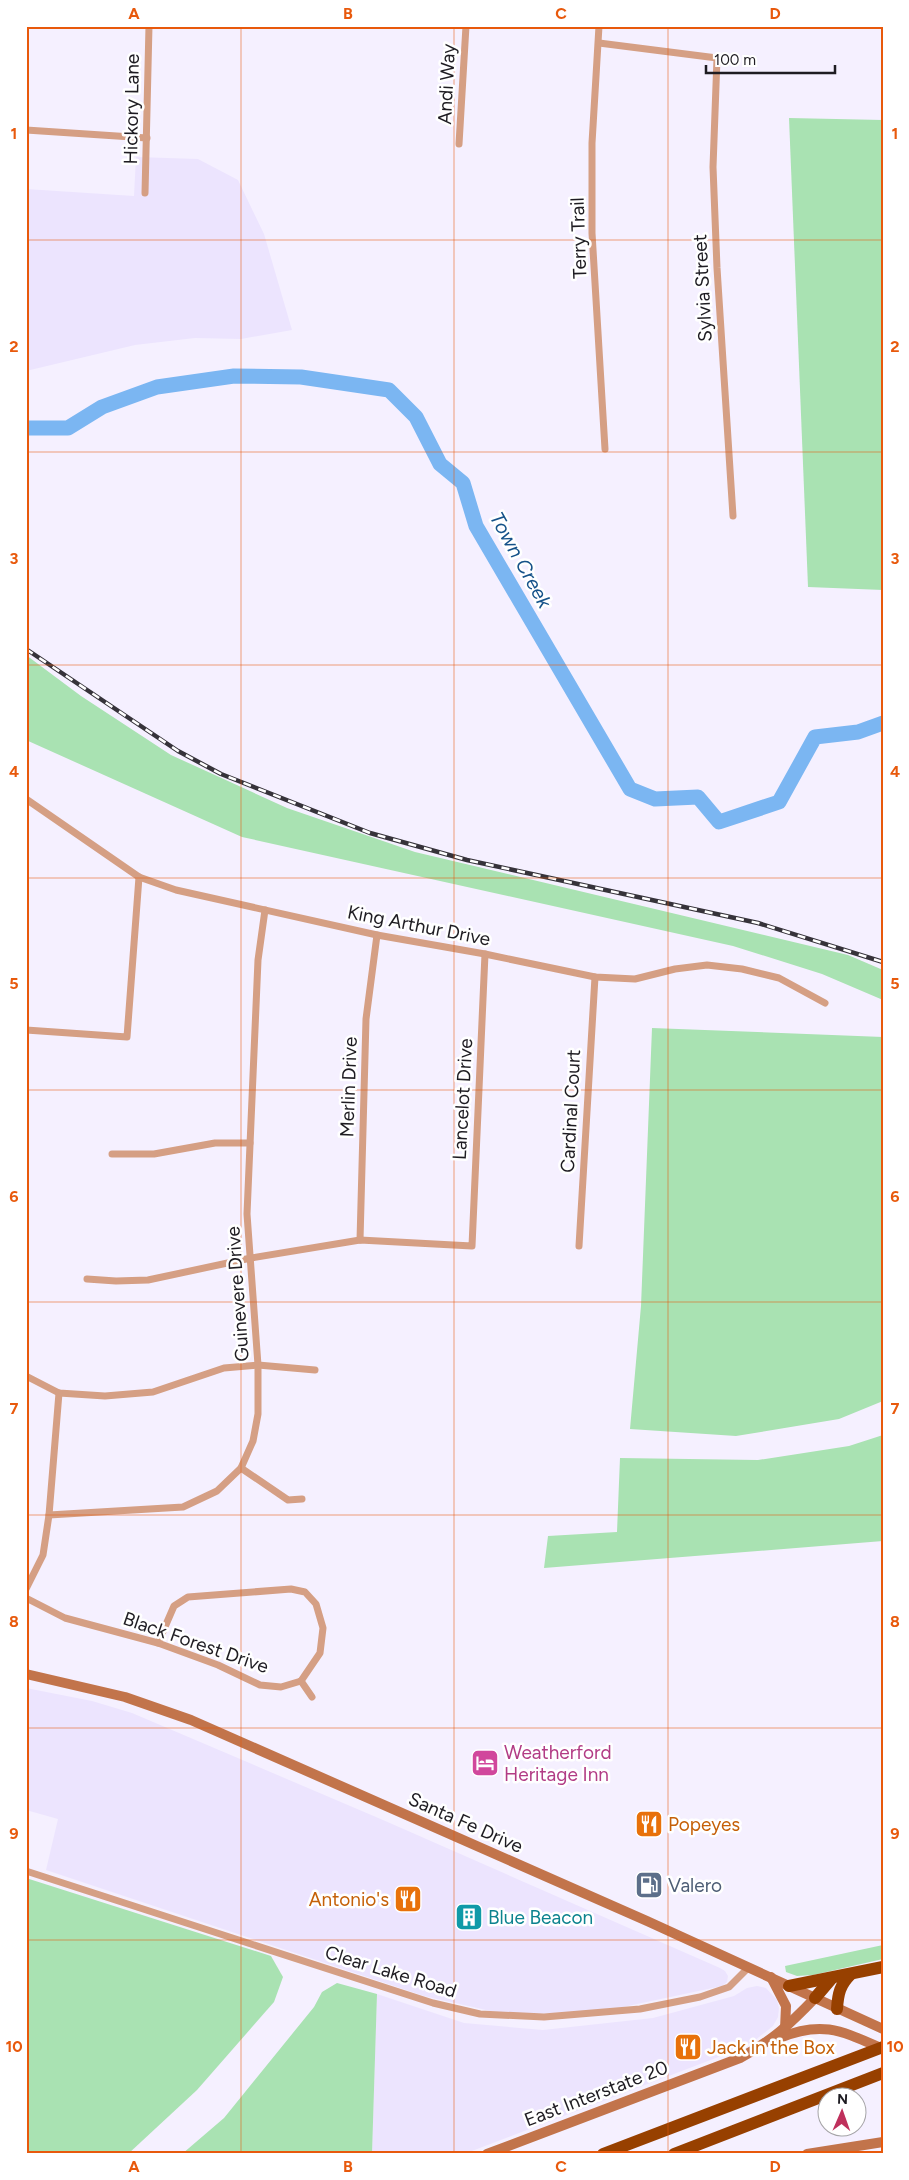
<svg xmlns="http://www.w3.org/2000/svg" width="909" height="2180" font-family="Figtree,sans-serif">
<rect width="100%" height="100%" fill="#f5f0ff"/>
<!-- built -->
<g fill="#ece4fe">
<polygon points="136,157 198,159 238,180 264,234 292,330 241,339 195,338 135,345 26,371 26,189 134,196"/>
<polygon points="26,1688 92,1701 132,1713 383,1820 720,1968 725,1971 728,1976 727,1982 722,1986 609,2010 534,2014 495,2012 424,1996 46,1870 58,1819 26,1810"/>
<polygon points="757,1986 766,1988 777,2000 779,2008 778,2017 773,2026 754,2041 729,2053 464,2154 372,2154 377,1994 464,2023 543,2030 653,2018 734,1996 747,1988"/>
</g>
<!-- green -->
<g fill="#a9e2b2">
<polygon points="789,118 883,120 883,590 808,587"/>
<polygon points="26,655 81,696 171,755 287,808 415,852 848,955 883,970 883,1000 822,974 733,946 242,837 26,740"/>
<polygon points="652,1028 883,1037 883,1401 839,1419 736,1436 630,1429 641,1306"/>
<polygon points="883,1435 883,1541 544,1568 548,1536 617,1532 620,1458 758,1460 849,1446"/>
<polygon points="26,1878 271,1956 283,1977 274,2002 197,2090 128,2154 26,2154"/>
<polygon points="883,1945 883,1959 813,1975 797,1976 786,1972 785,1966"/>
<polygon points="337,1983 377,1994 372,2154 182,2154 224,2118 314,2007 322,1992"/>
</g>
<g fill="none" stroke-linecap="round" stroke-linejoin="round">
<!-- river -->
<polyline stroke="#7bb6f2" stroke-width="15" points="26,428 68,428 102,407 157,387 234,376 301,377 389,390 416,417 440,464 463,483 476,526 630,789 655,799 698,797 719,822 779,802 815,737 858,732 883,723"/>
<!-- minor -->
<g stroke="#d59f84" stroke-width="7">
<polyline points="599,26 592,143 592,233 605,449"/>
<polyline points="599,43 717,58 713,167 717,268 733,516"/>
<polyline points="26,130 147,138"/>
<polyline points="459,144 466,26"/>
<polyline points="145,193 149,26"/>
<polyline points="26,799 139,877 176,890 377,935 485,954 595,977 635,979 675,969 707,965 742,969 779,978 825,1003"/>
<polyline points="26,1030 127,1037 139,877"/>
<polyline points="112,1154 154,1154 215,1143 250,1143"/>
<polyline points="360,1240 366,1019 377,935"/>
<polyline points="579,1246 595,977"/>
<polyline points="87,1279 116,1281 148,1280 251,1258 360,1240 472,1246 485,954"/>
<polyline points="26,1376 59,1393 105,1396 153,1392 224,1368 258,1365 315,1370"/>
<polyline points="241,1468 288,1500 302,1499"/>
<polyline points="49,1515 183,1507 217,1491 241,1468 253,1441 258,1414 258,1365 247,1214 258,960 265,910"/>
<polyline points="26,1589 43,1555 49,1515 59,1393"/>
<polyline points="26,1598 65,1618 158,1643 218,1665 260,1685 281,1687 301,1681"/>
<polyline points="158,1643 174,1606 188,1597 291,1589 305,1592 316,1604 323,1628 320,1653 301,1681"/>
<polyline points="301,1681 312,1697"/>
<polyline points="26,1871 433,2003 480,2014 544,2017 640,2009 700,1997 729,1987 749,1967"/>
</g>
<!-- secondary -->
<g stroke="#c2744b" stroke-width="10">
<polyline points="26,1674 125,1697 191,1720 647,1921 883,2029"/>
<polyline points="771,1977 786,2006 785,2029"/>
<path d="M 779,2038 C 823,2020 842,2031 883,2049"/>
<path d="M 487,2154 L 740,2058 C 773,2040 789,2025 815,1998"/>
<polyline points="807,2154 883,2142"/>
</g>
<!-- motorway -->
<g stroke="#974000" stroke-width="12">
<polyline points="789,1986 883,1967"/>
<polyline points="815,1998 832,1978"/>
<path d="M 837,2009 C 838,1993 840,1985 851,1974"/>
<polyline points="603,2154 883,2047"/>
<polyline points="674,2154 883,2073"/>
</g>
<!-- rail casing -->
<g stroke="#36333a" stroke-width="4.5">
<polyline id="rail" points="26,649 178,751 221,774 370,833 467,860 758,923 883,962"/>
</g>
<!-- rail -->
<use href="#rail" stroke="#fff" stroke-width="2.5" stroke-dasharray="8" stroke-linecap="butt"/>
</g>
<!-- grid -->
<path fill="none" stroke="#e8590c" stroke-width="1" stroke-opacity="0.55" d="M 241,26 L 241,2154M 454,26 L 454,2154M 668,26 L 668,2154M 26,240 L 883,240M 26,452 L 883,452M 26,665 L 883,665M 26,878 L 883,878M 26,1090 L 883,1090M 26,1302 L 883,1302M 26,1515 L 883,1515M 26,1728 L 883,1728M 26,1940 L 883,1940"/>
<!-- icons -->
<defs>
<g id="hotel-square" transform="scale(1.4375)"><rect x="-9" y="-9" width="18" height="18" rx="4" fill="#d1479c" stroke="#fff"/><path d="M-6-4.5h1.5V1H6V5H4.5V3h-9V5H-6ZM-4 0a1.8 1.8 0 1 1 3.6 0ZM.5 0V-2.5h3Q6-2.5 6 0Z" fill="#fff"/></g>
<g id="restaurant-square" transform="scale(1.4375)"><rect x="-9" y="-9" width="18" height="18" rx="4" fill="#e8710a" stroke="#fff"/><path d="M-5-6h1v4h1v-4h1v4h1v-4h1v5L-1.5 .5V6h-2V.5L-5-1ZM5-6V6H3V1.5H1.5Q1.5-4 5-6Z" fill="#fff"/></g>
<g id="fuel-square" transform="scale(1.4375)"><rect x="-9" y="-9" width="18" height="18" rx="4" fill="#5c6f8a" stroke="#fff"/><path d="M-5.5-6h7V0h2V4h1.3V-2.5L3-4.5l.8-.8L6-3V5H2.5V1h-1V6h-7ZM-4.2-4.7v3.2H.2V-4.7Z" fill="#fff"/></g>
<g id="building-square" transform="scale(1.4375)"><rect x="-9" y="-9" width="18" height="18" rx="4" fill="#0f9aa8" stroke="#fff"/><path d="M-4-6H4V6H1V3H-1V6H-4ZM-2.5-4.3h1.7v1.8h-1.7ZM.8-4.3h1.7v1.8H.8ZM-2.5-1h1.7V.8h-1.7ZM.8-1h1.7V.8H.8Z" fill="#fff"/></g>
</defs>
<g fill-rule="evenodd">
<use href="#hotel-square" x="485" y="1763"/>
<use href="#restaurant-square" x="649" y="1824"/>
<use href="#fuel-square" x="649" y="1885"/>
<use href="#restaurant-square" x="408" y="1899"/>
<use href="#building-square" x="469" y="1917"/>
<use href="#restaurant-square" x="688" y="2047"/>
</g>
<g text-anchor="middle" stroke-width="5" stroke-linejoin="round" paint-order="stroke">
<!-- street labels -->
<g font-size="19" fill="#1e1c22" stroke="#fff">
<text transform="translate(446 84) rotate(-87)" y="7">Andi Way</text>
<text transform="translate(131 109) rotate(-89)" y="7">Hickory Lane</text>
<text transform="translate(578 238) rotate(-92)" y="7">Terry Trail</text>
<text transform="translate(702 288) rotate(-93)" y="7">Sylvia Street</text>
<text transform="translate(419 925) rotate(11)" y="7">King Arthur Drive</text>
<text transform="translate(348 1087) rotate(-88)" y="7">Merlin Drive</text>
<text transform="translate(462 1099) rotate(-87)" y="7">Lancelot Drive</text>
<text transform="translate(570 1111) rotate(-87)" y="7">Cardinal Court</text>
<text transform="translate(237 1294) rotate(-94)" y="7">Guinevere Drive</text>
<text transform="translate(196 1642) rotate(19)" y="7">Black Forest Drive</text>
<text transform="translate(466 1822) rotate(24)" y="7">Santa Fe Drive</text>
<text transform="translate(391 1971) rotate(17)" y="7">Clear Lake Road</text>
<text transform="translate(596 2093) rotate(-21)" y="7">East Interstate 20</text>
</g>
<!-- hotel labels -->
<g font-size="19" fill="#b23c85" stroke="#fff" text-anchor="start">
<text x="504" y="1759">Weatherford<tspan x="504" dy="22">Heritage Inn</tspan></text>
</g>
<!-- food labels -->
<g font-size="19" fill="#c56008" stroke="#fff" text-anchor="start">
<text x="668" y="1831">Popeyes</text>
<text x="389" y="1906" text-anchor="end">Antonio's</text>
<text x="707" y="2054">Jack in the Box</text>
</g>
<!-- service labels -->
<g font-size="19" fill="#4e5e75" stroke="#fff" text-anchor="start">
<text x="668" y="1892">Valero</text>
</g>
<!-- culture labels -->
<g font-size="19" fill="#0d838f" stroke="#fff" text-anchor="start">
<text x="488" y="1924">Blue Beacon</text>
</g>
<!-- water labels -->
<g font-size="20" font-style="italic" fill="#155289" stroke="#fff">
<text transform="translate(521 560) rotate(61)" y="7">Town Creek</text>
</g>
</g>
<!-- border -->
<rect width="909" height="2180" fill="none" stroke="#ffffff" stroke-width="55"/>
<!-- north arrow -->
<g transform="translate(842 2112) rotate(2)"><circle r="24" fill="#ffffff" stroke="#a5a4a7"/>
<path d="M0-4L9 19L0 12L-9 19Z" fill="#bf305c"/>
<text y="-8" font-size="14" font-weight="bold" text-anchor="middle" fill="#1e1c22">N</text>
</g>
<!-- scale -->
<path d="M706 65v8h129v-8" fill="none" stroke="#1e1c22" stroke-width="2.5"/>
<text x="714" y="65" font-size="15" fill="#1e1c22" stroke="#ffffff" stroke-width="4" paint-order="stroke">100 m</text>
<rect x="28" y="28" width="854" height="2124" fill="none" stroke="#e8590c" stroke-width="2"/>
<g font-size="16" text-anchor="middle" font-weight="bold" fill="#e8590c">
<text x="134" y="19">A</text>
<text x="348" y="19">B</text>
<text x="561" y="19">C</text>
<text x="775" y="19">D</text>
<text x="14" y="139">1</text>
<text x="895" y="139">1</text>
<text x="14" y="352">2</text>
<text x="895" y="352">2</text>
<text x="14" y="564">3</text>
<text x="895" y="564">3</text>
<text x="14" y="777">4</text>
<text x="895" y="777">4</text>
<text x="14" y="989">5</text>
<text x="895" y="989">5</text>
<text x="14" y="1202">6</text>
<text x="895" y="1202">6</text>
<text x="14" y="1414">7</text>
<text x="895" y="1414">7</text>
<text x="14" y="1627">8</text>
<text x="895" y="1627">8</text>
<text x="14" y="1839">9</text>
<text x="895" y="1839">9</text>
<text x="14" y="2052">10</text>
<text x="895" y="2052">10</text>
<text x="134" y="2172">A</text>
<text x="348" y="2172">B</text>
<text x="561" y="2172">C</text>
<text x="775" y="2172">D</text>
</g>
</svg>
